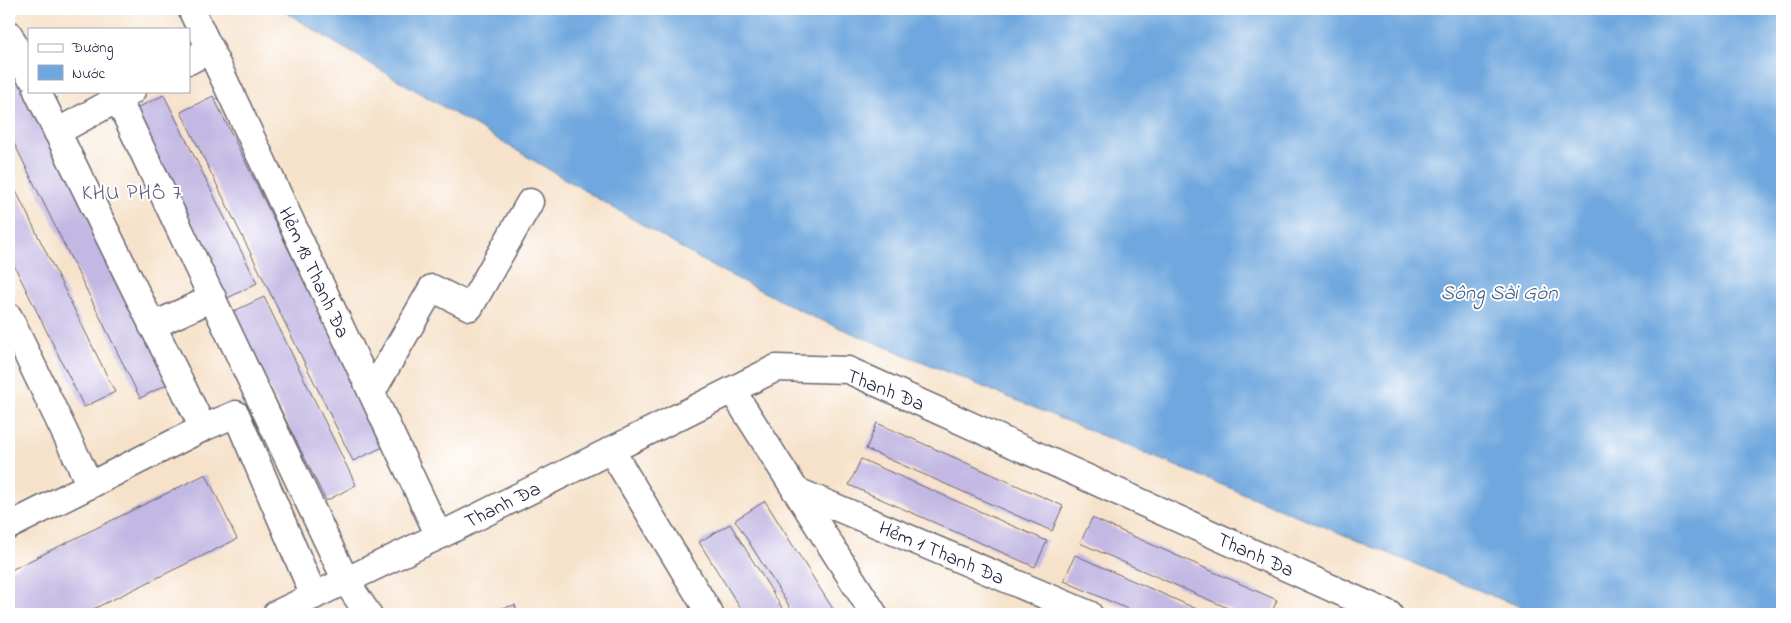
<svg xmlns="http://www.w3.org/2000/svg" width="1791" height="623" font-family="'Indie Flower',sans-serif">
<rect width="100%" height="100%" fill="#fff"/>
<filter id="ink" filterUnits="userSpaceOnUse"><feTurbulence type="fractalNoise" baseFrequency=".02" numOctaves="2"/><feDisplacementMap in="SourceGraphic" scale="10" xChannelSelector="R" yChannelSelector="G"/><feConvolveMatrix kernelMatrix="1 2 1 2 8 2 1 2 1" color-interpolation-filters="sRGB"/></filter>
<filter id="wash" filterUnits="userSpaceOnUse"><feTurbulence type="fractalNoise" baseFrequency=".0096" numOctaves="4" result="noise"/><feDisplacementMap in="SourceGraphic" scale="20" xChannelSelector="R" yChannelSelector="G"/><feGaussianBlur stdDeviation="1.12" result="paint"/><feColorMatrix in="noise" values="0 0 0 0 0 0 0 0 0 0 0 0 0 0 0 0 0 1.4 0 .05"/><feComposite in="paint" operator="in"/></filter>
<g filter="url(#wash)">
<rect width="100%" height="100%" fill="#f6e2ca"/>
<!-- water -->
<polygon fill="#70a7de" stroke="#49648c" points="281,9 1782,9 1782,614 1542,614 1500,599 813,317 710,265 322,35"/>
<g id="blocks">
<!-- building -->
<g fill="#c2b8e3">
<polygon points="9,53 172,382 140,398 9,133"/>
<polygon points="164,95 257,283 226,299 133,110"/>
<polygon points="213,96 385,446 353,461 181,112"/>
<polygon points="12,183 115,392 84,407 9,255 9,184"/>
<polygon points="264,297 356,485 326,501 232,312"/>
<polygon points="877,423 1063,506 1052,531 866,449"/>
<polygon points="861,459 1047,541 1035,567 849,485"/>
<polygon points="206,474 237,539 83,614 9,614 9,571"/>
<polygon points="765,501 836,614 794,614 735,520"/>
<polygon points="1092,518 1277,600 1271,614 1241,614 1080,543"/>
<polygon points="730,524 786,614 744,614 699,542"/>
<polygon points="1075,555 1208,614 1139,614 1064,581"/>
<polygon points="515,605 518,614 491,614 490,611"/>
</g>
</g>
</g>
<g filter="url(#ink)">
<use href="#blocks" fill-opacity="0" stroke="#6c656d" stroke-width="1"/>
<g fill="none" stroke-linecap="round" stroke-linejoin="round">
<!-- minor casing -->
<g stroke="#6c656d" stroke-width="29">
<g id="minor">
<polyline points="191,9 439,536"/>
<polyline points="9,34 29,75"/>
<polyline points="189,61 211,49"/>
<polyline points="37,91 203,428"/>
<polyline points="118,99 346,581 368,614"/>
<polyline points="57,132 132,91"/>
<polyline points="9,317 90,485"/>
<polyline points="152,326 213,298"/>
<polyline points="732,390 874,614"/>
<polyline points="372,392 432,288 470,307 530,202"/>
<polyline points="611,450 710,614"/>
<polyline points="795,490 1089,614"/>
<polyline points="9,526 203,428 236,414 314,596"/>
<polyline points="276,614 439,536 776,368 848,370 1389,614"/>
</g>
</g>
<!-- minor -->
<use href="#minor" stroke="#fff" stroke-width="26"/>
</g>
</g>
<g text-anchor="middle" stroke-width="4" stroke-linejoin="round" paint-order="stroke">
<!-- street labels -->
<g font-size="20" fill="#22223b" stroke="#fff">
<text transform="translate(315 272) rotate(65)" y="7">Hẻm 18 Thanh Đa</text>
<text transform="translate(886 389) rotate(22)" y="7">Thanh Đa</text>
<text transform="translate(502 504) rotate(-26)" y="7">Thanh Đa</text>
<text transform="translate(942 552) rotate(23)" y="7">Hẻm 1 Thanh Đa</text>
<text transform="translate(1256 554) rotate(24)" y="7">Thanh Đa</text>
</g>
<!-- neighbourhood labels -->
<g font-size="21" letter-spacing="1" fill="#5a5676" stroke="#fff">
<text x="132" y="199">KHU PHỐ 7</text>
</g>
<!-- water labels -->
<g font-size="21" font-style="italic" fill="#455e84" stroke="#fff">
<text x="1499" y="299">Sông Sài Gòn</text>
</g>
</g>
<!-- margin -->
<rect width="1791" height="623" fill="none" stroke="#fff" stroke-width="30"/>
<!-- legend -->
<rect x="28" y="28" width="162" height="65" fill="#ffffff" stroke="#a7a7b1"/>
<rect x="38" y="44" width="25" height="8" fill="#ffffff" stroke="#a7a7b1"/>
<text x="72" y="52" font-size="15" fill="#22223b">Đường</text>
<rect x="38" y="65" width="25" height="15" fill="#70a7de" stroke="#a7a7b1"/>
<text x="72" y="78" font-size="15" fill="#22223b">Nước</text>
</svg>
